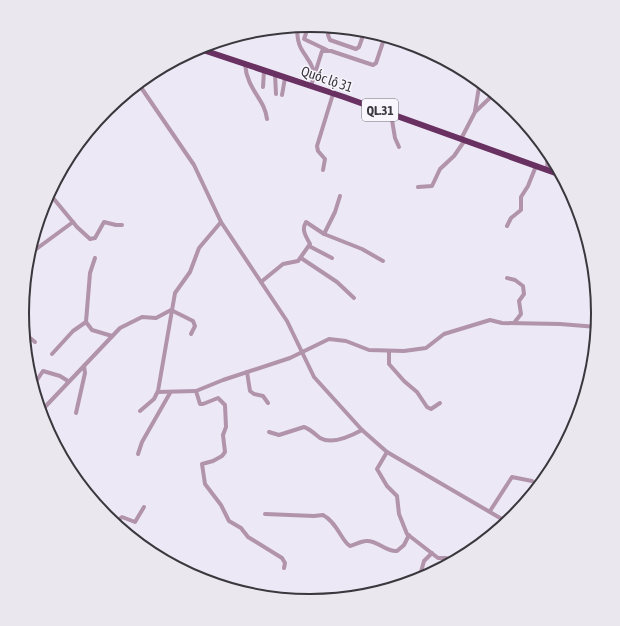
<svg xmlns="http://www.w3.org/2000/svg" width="620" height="626" font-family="'Asap Condensed',sans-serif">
<rect width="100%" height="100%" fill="#ede8f5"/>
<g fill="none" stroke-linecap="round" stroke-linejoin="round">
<!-- minor -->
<g stroke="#b193ab" stroke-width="4">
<polyline points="309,25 304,39 327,50"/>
<path d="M 297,26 C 297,54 306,50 314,71"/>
<polyline points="331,27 328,35 330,40 356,49 359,47 365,30"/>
<path d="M 245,64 C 247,90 265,99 267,119"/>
<polyline points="275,74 276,94"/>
<polyline points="138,83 194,165 221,222 287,321 314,377 362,430 387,452 507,522"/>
<polyline points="311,86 322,51 331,51 373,65 376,63 385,36"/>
<polyline points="263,87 264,71"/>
<polyline points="282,95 285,78"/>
<polyline points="116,102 126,96 132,88"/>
<polyline points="475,111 479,87"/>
<polyline points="391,114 395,138 399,147"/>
<polyline points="461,139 475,112 494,94"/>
<polyline points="323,170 325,159 318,151 317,146 333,94"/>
<polyline points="547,170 548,151"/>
<polyline points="418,187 432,186 440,169 454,156 465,140"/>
<polyline points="49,193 77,227 90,239 95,238 104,222 116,225 122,225"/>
<polyline points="507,226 511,218 521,210 521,197 528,186 536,166"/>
<polyline points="324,234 335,212 340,196"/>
<polyline points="309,246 332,258"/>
<polyline points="28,255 73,222"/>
<polyline points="95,258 90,273 86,322 92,330 112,336"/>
<polyline points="301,258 337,282 354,298"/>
<polyline points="507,278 515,280 523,286 524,294 519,301 521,314 514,323"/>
<path d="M 261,282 L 283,264 L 298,261 L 310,244 C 306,236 301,230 306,222 L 324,234 L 362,249 L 383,261"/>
<polyline points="24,333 35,342"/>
<polyline points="389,351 389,364 404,381 417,392 427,407 431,409 440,403"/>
<polyline points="52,354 73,331 86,322"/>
<polyline points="247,372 250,391 254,394 263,396 268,403"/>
<polyline points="33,386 43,371 60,376 68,381"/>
<polyline points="158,392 196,391"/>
<polyline points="44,408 120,328 142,317 156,318 171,310 193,321 195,326 191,334"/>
<polyline points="140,411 154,399 158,391 175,293 190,272 199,248 221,222"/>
<polyline points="76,413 85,373 84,366"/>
<path d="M 269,432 L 279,435 L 304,427 C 310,429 315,434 320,438 C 332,445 351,436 362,430"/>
<polyline points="387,452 377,469 387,486 397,496 399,514 407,534 438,558 446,558 452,562"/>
<polyline points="138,454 142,442 170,393"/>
<polyline points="490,511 512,477 532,481"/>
<path d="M 265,514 L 314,516 L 323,515 C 337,522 342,542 350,546 C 355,545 361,541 366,541 C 378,540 385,552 397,551 L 404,545 L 409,535"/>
<polyline points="114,523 122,517 135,522 144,507"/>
<polyline points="138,542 153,551"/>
<polyline points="284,568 285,563 282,558 248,537 241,528 229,521 221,505 205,484 202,464 213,461 222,456 225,452 223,435 226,427 225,405 218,398 203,404 200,404 196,391 223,380 290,358 329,339 346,341 369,350 404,351 426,348 444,334 490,320 502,323 560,324 597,327"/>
<polyline points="419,579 424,561 432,553"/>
</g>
<!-- highway -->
<polyline stroke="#693062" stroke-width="6" points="197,48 344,97 561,175"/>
</g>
<g text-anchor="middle" stroke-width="3" stroke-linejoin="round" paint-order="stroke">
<!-- shield labels -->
<rect fill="#f9f6fe" stroke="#737177" stroke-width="1" x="362" y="99" width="36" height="22" rx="3"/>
<g font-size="13" font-weight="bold" fill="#3a383d">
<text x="380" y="115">QL.31</text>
</g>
<!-- street labels -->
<g font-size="14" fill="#3a383d" stroke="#f9f6fe">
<text transform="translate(327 79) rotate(19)" y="5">Quốc lộ 31</text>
</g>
</g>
<!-- crop -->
<path d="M0 0H620V626H0ZM29 313a281 281 0 1 1 562 0a281 281 0 1 1-562 0Z" fill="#eae7ef" fill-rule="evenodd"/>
<path fill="none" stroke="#3a383d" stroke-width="2" d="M29 313a281 281 0 1 1 562 0a281 281 0 1 1-562 0Z"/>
</svg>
